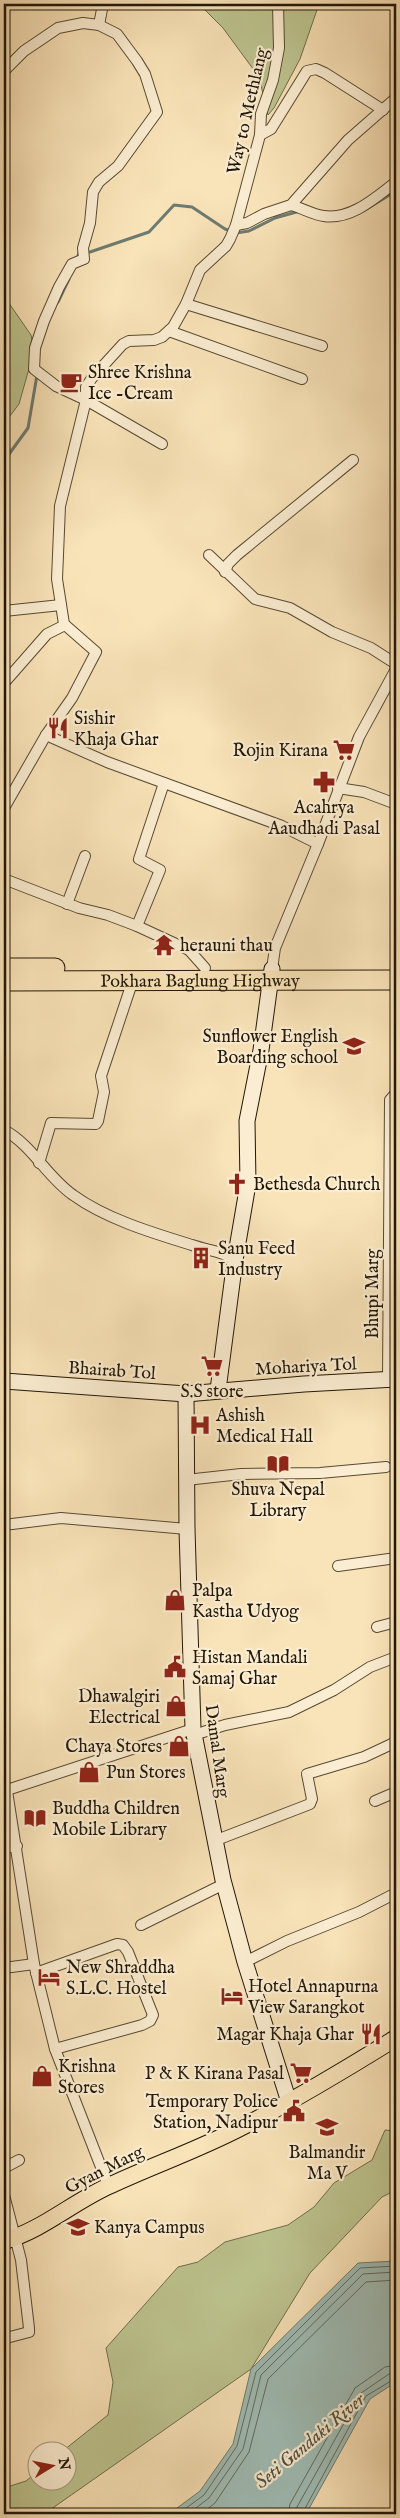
<svg xmlns="http://www.w3.org/2000/svg" width="400" height="2518" font-family="'IM FELL English',serif">
<rect width="100%" height="100%" fill="#f9e3b8"/>
<filter id="stains"><feTurbulence type="fractalNoise" baseFrequency=".004" numOctaves="4"/><feColorMatrix values="0 0 0 0 .2 0 0 0 0 .09 0 0 0 0 .02 0 0 0 .5 -.17"/></filter>
<radialGradient id="worn" r=".72"><stop offset=".6" stop-color="#630" stop-opacity="0"/><stop offset="1" stop-color="#630" stop-opacity=".3"/></radialGradient>
<!-- green -->
<g fill="#bdc48f" stroke="#6f6e4c">
<polygon points="199,4 319,4 300,59 274,108 268,115 259,77 223,28"/>
<polygon points="4,296 31,335 34,351 19,404 4,424"/>
<polygon points="385,2130 396,2131 396,2190 382,2197 310,2273 251,2369 47,2512 40,2514 4,2514 4,2488 26,2481 37,2472 38,2480 68,2480 68,2450 64,2450 108,2415 113,2382 106,2348 178,2267 198,2262 225,2242 288,2225 314,2207 334,2183 372,2160"/>
</g>
<!-- water -->
<polygon fill="#9fbdb6" stroke="#6d7b70" points="396,2261 396,2382 370,2399 306,2514 169,2514 200,2491 233,2444 251,2369 358,2263"/>
<g fill="none" stroke-linecap="round" stroke-linejoin="round">
<!-- shore -->
<g stroke="#606a5f" stroke-width="1">
<polyline points="178,2514 204,2495 237,2446 256,2372 360,2268 396,2266"/>
<polyline points="188,2514 209,2498 243,2449 261,2375 363,2274 396,2272"/>
<polyline points="201,2514 215,2503 249,2452 268,2379 366,2282 396,2280"/>
<polyline points="288,2514 290,2504 355,2388 385,2367 396,2365"/>
<polyline points="296,2514 297,2507 361,2393 389,2374 396,2372"/>
<polyline points="302,2514 366,2396 396,2378"/>
</g>
<!-- stream -->
<g stroke="#6d7b70" stroke-width="3">
<polyline points="365,210 396,191"/>
<polyline points="77,259 79,253 90,252 149,232 174,205 192,207 225,229 236,233 249,231 275,218 300,211"/>
<polyline points="58,302 69,279"/>
<polyline points="4,461 28,428 37,375"/>
</g>
<!-- street casing -->
<g stroke="#574a34" stroke-width="12">
<g id="street">
<polyline points="99,25 103,4"/>
<polyline points="4,71 24,51 58,28 83,23 99,25 117,34 137,61 145,74 157,112 118,166 99,182 93,192 90,223 83,248 84,259 72,264 59,287 44,321 35,348 34,369 56,386 86,400 162,444"/>
<polyline points="260,135 271,129 307,71 316,69 325,73 383,110"/>
<path d="M 291,205 C 302,208 314,215 324,216 C 352,220 376,197 396,182"/>
<polyline points="236,225 247,223 264,214 291,205 348,140 396,98"/>
<polyline points="186,304 322,346"/>
<polyline points="169,331 302,379"/>
<polyline points="209,555 255,599 290,608 332,632 371,648 396,664"/>
<polyline points="225,572 228,564 237,555 353,460"/>
<polyline points="4,611 61,605"/>
<polyline points="4,683 47,634 65,625"/>
<polyline points="46,735 107,762 282,826 318,844"/>
<polyline points="164,783 139,859 160,870 137,926 189,950 205,968"/>
<polyline points="338,788 364,792 396,804"/>
<polyline points="4,808 46,735 72,698 96,652 64,624 57,579 60,506 86,400 86,387 92,378 123,344 129,341 154,340 162,337 173,327 186,304 200,270 226,246 230,239 236,225 260,135 261,114 273,80 279,48 278,4"/>
<polyline points="4,879 79,908 108,915 137,926"/>
<polyline points="67,904 85,856"/>
<polyline points="272,969 275,948 318,844 359,737 396,669"/>
<path d="M 4,1130 C 32,1145 47,1177 73,1195 C 106,1219 153,1233 192,1245 C 209,1251 220,1250 235,1260"/>
<polyline points="39,1163 51,1123 96,1124 98,1121 104,1092 101,1076 133,980"/>
<polyline points="388,1380 390,1100 396,1093"/>
<polyline points="186,1480 241,1474 320,1473 386,1467"/>
<polyline points="4,1525 61,1518 187,1529"/>
<polyline points="338,1566 396,1558"/>
<polyline points="377,1627 396,1622"/>
<polyline points="194,1735 225,1725 289,1712 334,1690 370,1667 396,1657"/>
<polyline points="4,1791 193,1729"/>
<polyline points="7,1791 34,1964 55,2049 108,2185"/>
<polyline points="375,1801 396,1792"/>
<polyline points="214,1841 310,1804 312,1799 307,1774 364,1757 396,1742"/>
<polyline points="4,1848 17,1846"/>
<polyline points="141,1925 224,1884"/>
<polyline points="245,1962 287,1941 359,1912 396,1893"/>
<polyline points="4,1968 34,1964"/>
<polyline points="36,1973 117,1944 123,1945 128,1952 153,2015 150,2021 142,2025 55,2049"/>
<polyline points="4,2168 19,2160"/>
<polyline points="4,2195 21,2260 29,2328 29,2332 6,2338"/>
</g>
</g>
<!-- secondary casing -->
<g stroke="#211708" stroke-width="17">
<g id="secondary">
<polyline points="4,1381 186,1394 304,1384 396,1379"/>
<polyline points="218,1390 235,1260 248,1184 247,1121 261,1050 272,969"/>
<polyline points="186,1394 187,1529 193,1729 223,1880 245,1962 289,2102"/>
</g>
</g>
<!-- primary casing -->
<g stroke="#211708" stroke-width="18">
<path id="primary" d="M 4,2241 C 43,2230 74,2201 111,2185 C 154,2165 200,2149 242,2127 C 295,2100 346,2069 396,2038"/>
</g>
<!-- highway casing -->
<g stroke="#211708" stroke-width="21">
<g id="highway">
<polyline points="4,968 55,968"/>
<path id="s1" d="M 4,981 L 396,980"/>
</g>
</g>
<!-- street -->
<use href="#street" stroke="#fbedd1" stroke-width="10"/>
<!-- secondary -->
<use href="#secondary" stroke="#fbedd1" stroke-width="15"/>
<!-- primary -->
<use href="#primary" stroke="#f9e3b8" stroke-width="16"/>
<!-- highway -->
<use href="#highway" stroke="#f9e3b8" stroke-width="19"/>
</g>
<!-- icons -->
<defs>
<g id="cafe-bare" transform="scale(1.725)"><path d="M-5.5-4.5H6V0H3Q3 3.5 0 3.5H-2.5Q-5.5 3.5-5.5 0ZM3-3.2v2h1.7v-2ZM-6 4.5H4V6H-6Z" fill="#8f2418" stroke="#fbedd1" stroke-width="2.5" paint-order="stroke"/></g>
<g id="restaurant-bare" transform="scale(1.725)"><path d="M-5-6h1v4h1v-4h1v4h1v-4h1v5L-1.5 .5V6h-2V.5L-5-1ZM5-6V6H3V1.5H1.5Q1.5-4 5-6Z" fill="#8f2418" stroke="#fbedd1" stroke-width="2.5" paint-order="stroke"/></g>
<g id="supermarket-bare" transform="scale(1.725)"><path d="M-6-5.5h2.5l.6 2H6L4.5 2H-2.5L-4.4-4H-6ZM-1.5 3.2a1.3 1.3 0 1 0 .1 0ZM3 3.2a1.3 1.3 0 1 0 .1 0Z" fill="#8f2418" stroke="#fbedd1" stroke-width="2.5" paint-order="stroke"/></g>
<g id="pharmacy-bare" transform="scale(1.725)"><path d="M-2-6h4v4h4v4h-4v4h-4v-4h-4v-4h4Z" fill="#8f2418" stroke="#fbedd1" stroke-width="2.5" paint-order="stroke"/></g>
<g id="temple-bare" transform="scale(1.725)"><path d="M0-6L5-2H3V0L6.5 2.5H4V6H1.5V3h-3V6H-4V2.5H-6.5L-3 0V-2H-5Z" fill="#8f2418" stroke="#fbedd1" stroke-width="2.5" paint-order="stroke"/></g>
<g id="school-bare" transform="scale(1.725)"><path d="M0-5L7-2L0 1L-7-2ZM-4 1L0 2.5L4 1V4Q0 6-4 4Z" fill="#8f2418" stroke="#fbedd1" stroke-width="2.5" paint-order="stroke"/></g>
<g id="church-bare" transform="scale(1.725)"><path d="M-1.2-6h2.4v3.5h3.3v2.4h-3.3V6h-2.4V-.1h-3.3v-2.4h3.3Z" fill="#8f2418" stroke="#fbedd1" stroke-width="2.5" paint-order="stroke"/></g>
<g id="building-bare" transform="scale(1.725)"><path d="M-4-6H4V6H1V3H-1V6H-4ZM-2.5-4.3h1.7v1.8h-1.7ZM.8-4.3h1.7v1.8H.8ZM-2.5-1h1.7V.8h-1.7ZM.8-1h1.7V.8H.8Z" fill="#8f2418" stroke="#fbedd1" stroke-width="2.5" paint-order="stroke"/></g>
<g id="hospital-bare" transform="scale(1.725)"><path d="M-5-5h3v3.5h4V-5h3V5h-3V1.5h-4V5h-3Z" fill="#8f2418" stroke="#fbedd1" stroke-width="2.5" paint-order="stroke"/></g>
<g id="library-bare" transform="scale(1.725)"><path d="M-6-4Q-3-5.5-.7-3.5V5Q-3 3-6 4ZM6-4Q3-5.5 .7-3.5V5Q3 3 6 4Z" fill="#8f2418" stroke="#fbedd1" stroke-width="2.5" paint-order="stroke"/></g>
<g id="shop-bare" transform="scale(1.725)"><path d="M-5-2.5h2.3a2.7 3.5 0 0 1 5.4 0H5L5.5 6h-11ZM-1.5-2.5h3a1.5 2.3 0 0 0-3 0Z" fill="#8f2418" stroke="#fbedd1" stroke-width="2.5" paint-order="stroke"/></g>
<g id="civic-bare" transform="scale(1.725)"><path d="M-.6-6.5H3V-4.5H.6V-3L4-1V1h2V6H-6V1h2V-1L-.6-3ZM-1.2 2.5V6h2.4V2.5Z" fill="#8f2418" stroke="#fbedd1" stroke-width="2.5" paint-order="stroke"/></g>
<g id="hotel-bare" transform="scale(1.725)"><path d="M-6-4.5h1.5V1H6V5H4.5V3h-9V5H-6ZM-4 0a1.8 1.8 0 1 1 3.6 0ZM.5 0V-2.5h3Q6-2.5 6 0Z" fill="#8f2418" stroke="#fbedd1" stroke-width="2.5" paint-order="stroke"/></g>
<g id="university-bare" transform="scale(1.725)"><path d="M0-5L7-2L0 1L-7-2ZM-4 1L0 2.5L4 1V4Q0 6-4 4Z" fill="#8f2418" stroke="#fbedd1" stroke-width="2.5" paint-order="stroke"/></g>
</defs>
<g fill-rule="evenodd">
<use href="#cafe-bare" x="71" y="382"/>
<use href="#restaurant-bare" x="58" y="728"/>
<use href="#supermarket-bare" x="344" y="750"/>
<use href="#pharmacy-bare" x="324" y="782"/>
<use href="#temple-bare" x="164" y="945"/>
<use href="#school-bare" x="354" y="1046"/>
<use href="#church-bare" x="237" y="1184"/>
<use href="#building-bare" x="201" y="1258"/>
<use href="#supermarket-bare" x="212" y="1366"/>
<use href="#hospital-bare" x="200" y="1425"/>
<use href="#library-bare" x="278" y="1464"/>
<use href="#shop-bare" x="175" y="1600"/>
<use href="#civic-bare" x="175" y="1667"/>
<use href="#shop-bare" x="176" y="1706"/>
<use href="#shop-bare" x="179" y="1746"/>
<use href="#shop-bare" x="89" y="1772"/>
<use href="#library-bare" x="35" y="1818"/>
<use href="#hotel-bare" x="49" y="1977"/>
<use href="#hotel-bare" x="232" y="1996"/>
<use href="#restaurant-bare" x="371" y="2034"/>
<use href="#supermarket-bare" x="301" y="2073"/>
<use href="#shop-bare" x="42" y="2076"/>
<use href="#civic-bare" x="294" y="2111"/>
<use href="#school-bare" x="327" y="2127"/>
<use href="#university-bare" x="78" y="2227"/>
</g>
<g text-anchor="middle" stroke-width="4.5" stroke-linejoin="round" paint-order="stroke">
<!-- street labels -->
<g font-size="18" fill="#211708" stroke="#fbedd1">
<text transform="translate(247 111) rotate(-77)" y="6">Way to Methlang</text>
<text dy="6" stroke="none"><textPath href="#s1" startOffset="196">Pokhara Baglung Highway</textPath></text>
<text transform="translate(372 1294) rotate(-90)" y="6">Bhupi Marg</text>
<text transform="translate(306 1366) rotate(-3)" y="6">Mohariya Tol</text>
<text transform="translate(112 1370) rotate(4)" y="6">Bhairab Tol</text>
<text transform="translate(218 1751) rotate(82)" y="6">Damal Marg</text>
<text transform="translate(104 2169) rotate(-27)" y="6">Gyan Marg</text>
</g>
<!-- poi labels -->
<g font-size="18" fill="#211708" stroke="#fbedd1" text-anchor="start">
<text x="88" y="378">Shree Krishna<tspan x="88" dy="21">Ice -Cream</tspan></text>
<text x="74" y="724">Sishir<tspan x="74" dy="21">Khaja Ghar</tspan></text>
<text x="328" y="756" text-anchor="end">Rojin Kirana</text>
<text x="324" y="813" text-anchor="middle">Acahrya<tspan x="324" dy="21">Aaudhadi Pasal</tspan></text>
<text x="180" y="951">herauni thau</text>
<text x="338" y="1042" text-anchor="end">Sunflower English<tspan x="338" dy="21">Boarding school</tspan></text>
<text x="253" y="1190">Bethesda Church</text>
<text x="218" y="1254">Sanu Feed<tspan x="218" dy="21">Industry</tspan></text>
<text x="212" y="1397" text-anchor="middle">S.S store</text>
<text x="216" y="1421">Ashish<tspan x="216" dy="21">Medical Hall</tspan></text>
<text x="278" y="1495" text-anchor="middle">Shuva Nepal<tspan x="278" dy="21">Library</tspan></text>
<text x="192" y="1596">Palpa<tspan x="192" dy="21">Kastha Udyog</tspan></text>
<text x="192" y="1663">Histan Mandali<tspan x="192" dy="21">Samaj Ghar</tspan></text>
<text x="160" y="1702" text-anchor="end">Dhawalgiri<tspan x="160" dy="21">Electrical</tspan></text>
<text x="162" y="1752" text-anchor="end">Chaya Stores</text>
<text x="106" y="1778">Pun Stores</text>
<text x="52" y="1814">Buddha Children<tspan x="52" dy="21">Mobile Library</tspan></text>
<text x="66" y="1973">New Shraddha<tspan x="66" dy="21">S.L.C. Hostel</tspan></text>
<text x="248" y="1992">Hotel Annapurna<tspan x="248" dy="21">View Sarangkot</tspan></text>
<text x="354" y="2040" text-anchor="end">Magar Khaja Ghar</text>
<text x="58" y="2072">Krishna<tspan x="58" dy="21">Stores</tspan></text>
<text x="284" y="2079" text-anchor="end">P &amp; K Kirana Pasal</text>
<text x="278" y="2107" text-anchor="end">Temporary Police<tspan x="278" dy="21">Station, Nadipur</tspan></text>
<text x="327" y="2158" text-anchor="middle">Balmandir<tspan x="327" dy="21">Ma V</tspan></text>
<text x="94" y="2233">Kanya Campus</text>
</g>
<!-- water labels -->
<g font-size="19" font-style="italic" fill="#4d5145" stroke="#fbedd1">
<text transform="translate(309 2440) rotate(-40)" y="7">Seti Gandaki River</text>
</g>
</g>
<!-- margin -->
<rect width="400" height="2518" fill="none" stroke="#f9e3b8" stroke-width="20"/>
<rect x="5" y="5" width="390" height="2508" fill="none" stroke="#211708" stroke-width="2.5"/>
<rect x="10" y="10" width="380" height="2498" fill="none" stroke="#211708"/>
<!-- north arrow -->
<g transform="translate(52 2466) rotate(80)"><circle r="24" fill="#fbedd1" stroke="#a49781"/>
<path d="M0-4L9 19L0 12L-9 19Z" fill="#8f2418"/>
<text y="-8" font-size="14" font-weight="bold" text-anchor="middle" fill="#211708">N</text>
</g>
<rect width="100%" height="100%" filter="url(#stains)"/>
<rect width="100%" height="100%" fill="url(#worn)"/>
</svg>
